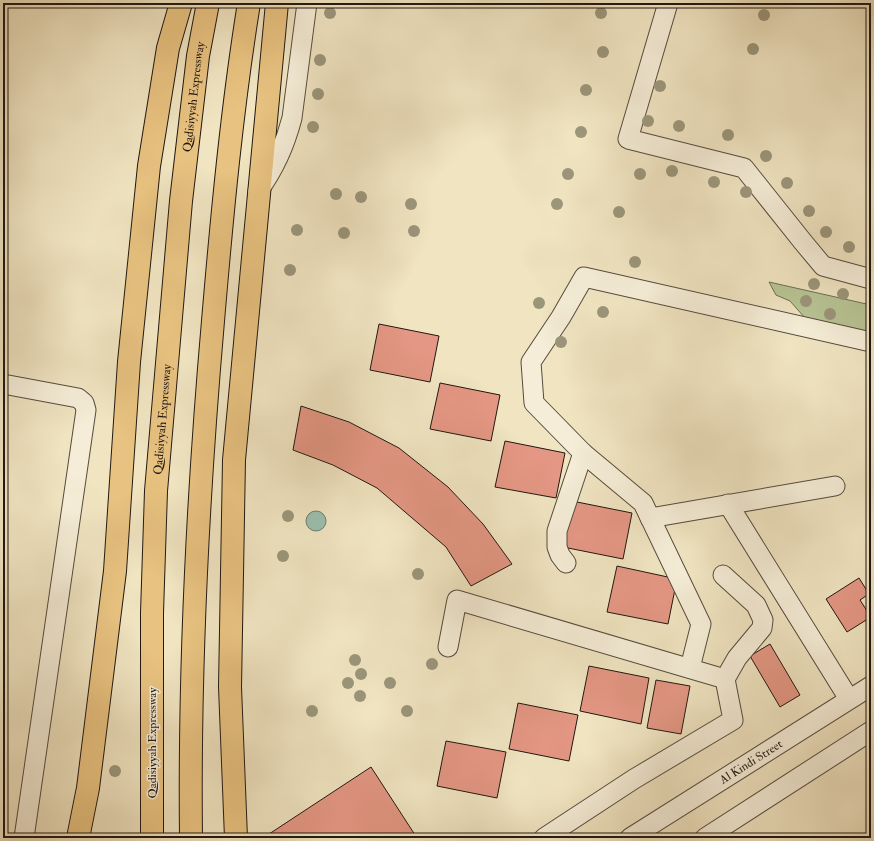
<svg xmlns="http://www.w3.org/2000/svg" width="874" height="841" font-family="'IM FELL Double Pica',serif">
<rect width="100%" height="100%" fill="#f0e4c1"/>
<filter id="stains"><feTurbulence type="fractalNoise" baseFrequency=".005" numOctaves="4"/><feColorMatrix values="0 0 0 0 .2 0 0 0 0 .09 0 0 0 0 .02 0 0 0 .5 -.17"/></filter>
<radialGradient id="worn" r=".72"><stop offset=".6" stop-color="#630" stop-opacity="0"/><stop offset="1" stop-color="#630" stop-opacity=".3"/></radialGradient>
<!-- green -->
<polygon fill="#b8c494" stroke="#6c6e52" points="769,282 871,305 871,333 805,318 790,301 776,295"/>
<!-- water -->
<circle fill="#9bbfaf" stroke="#6a7c70" cx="316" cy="521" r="10"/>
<!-- building -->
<g fill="#e49784" stroke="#211811">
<polygon points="379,324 439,336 430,382 370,370"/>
<polygon points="440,383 500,395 491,441 430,429"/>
<polygon points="301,406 349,422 399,448 448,487 483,524 512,564 471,586 446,547 377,488 333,465 293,450"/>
<polygon points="505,441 565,453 556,498 495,487"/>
<polygon points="572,501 632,513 623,559 563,547"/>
<polygon points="617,566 677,579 668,624 607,612"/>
<polygon points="859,578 869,594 860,600 871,617 847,632 826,599"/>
<polygon points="770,644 800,695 780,707 750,656"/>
<polygon points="589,666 649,678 641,724 580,711"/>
<polygon points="656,680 690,686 681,734 647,728"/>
<polygon points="518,703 578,715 569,761 509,749"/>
<polygon points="446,741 506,752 497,798 437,786"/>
<polygon points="371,767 417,838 268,838 266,836"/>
</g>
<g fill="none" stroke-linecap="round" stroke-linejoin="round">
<!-- minor casing -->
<g stroke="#554b3d" stroke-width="21">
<g id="minor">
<polyline points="668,3 628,139 744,168 803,242 823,266 871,279"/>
<path d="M 258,191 C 275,168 285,145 292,118 L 307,3"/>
<polyline points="3,384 78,398 84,403 86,410 24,838"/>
<polyline points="728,504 849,699"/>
<polyline points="650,518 835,486"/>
<polyline points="566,563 560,555 557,547 557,531 583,453"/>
<polyline points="723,575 756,605 763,620 762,628 737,658 725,679"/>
<polyline points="448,647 457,600 725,679 733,720 634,779 544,838"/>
<polyline points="690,668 701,624 643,503 583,453 534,403 531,362 561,317 584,277 871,342"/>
<path id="s1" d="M 630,838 L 871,686"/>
<polyline points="705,838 871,731"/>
</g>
</g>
<!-- highway casing -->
<g stroke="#211811" stroke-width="24">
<g id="highway">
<polyline points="78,838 88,788 115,571 129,362 149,166 168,48 181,3"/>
<path id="s2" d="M 152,838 L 152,613 L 156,491 L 181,201 L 198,56 L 208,3"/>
<path d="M 191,838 C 189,665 198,493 213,321 C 222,215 232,108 249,3"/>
<polyline points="236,838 230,687 234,460 277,3"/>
</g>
</g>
<!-- minor -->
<use href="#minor" stroke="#f5edd7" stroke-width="19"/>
<!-- highway -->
<use href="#highway" stroke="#e8c280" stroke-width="22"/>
</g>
<!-- trees -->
<g fill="#9b957a">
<circle cx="330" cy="13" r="6"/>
<circle cx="601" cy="13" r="6"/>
<circle cx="764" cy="15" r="6"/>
<circle cx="753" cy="49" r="6"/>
<circle cx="603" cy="52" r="6"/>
<circle cx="320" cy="60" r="6"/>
<circle cx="660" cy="86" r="6"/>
<circle cx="586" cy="90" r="6"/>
<circle cx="318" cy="94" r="6"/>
<circle cx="648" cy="121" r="6"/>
<circle cx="679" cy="126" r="6"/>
<circle cx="313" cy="127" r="6"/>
<circle cx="581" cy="132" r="6"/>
<circle cx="728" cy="135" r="6"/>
<circle cx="766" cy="156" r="6"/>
<circle cx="672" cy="171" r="6"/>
<circle cx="568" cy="174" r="6"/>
<circle cx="640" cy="174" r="6"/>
<circle cx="714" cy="182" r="6"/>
<circle cx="787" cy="183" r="6"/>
<circle cx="746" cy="192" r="6"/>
<circle cx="336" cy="194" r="6"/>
<circle cx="361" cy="197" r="6"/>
<circle cx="411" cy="204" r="6"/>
<circle cx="557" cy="204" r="6"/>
<circle cx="809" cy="211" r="6"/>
<circle cx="619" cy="212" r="6"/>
<circle cx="297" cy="230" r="6"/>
<circle cx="414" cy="231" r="6"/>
<circle cx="826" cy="232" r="6"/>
<circle cx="344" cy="233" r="6"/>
<circle cx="849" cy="247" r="6"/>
<circle cx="635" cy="262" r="6"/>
<circle cx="290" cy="270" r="6"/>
<circle cx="814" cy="284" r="6"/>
<circle cx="843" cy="294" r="6"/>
<circle cx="806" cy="301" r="6"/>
<circle cx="539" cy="303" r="6"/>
<circle cx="603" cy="312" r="6"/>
<circle cx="830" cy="314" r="6"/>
<circle cx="561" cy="342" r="6"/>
<circle cx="288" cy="516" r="6"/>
<circle cx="283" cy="556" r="6"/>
<circle cx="418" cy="574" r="6"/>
<circle cx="355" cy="660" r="6"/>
<circle cx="432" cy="664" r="6"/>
<circle cx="361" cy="674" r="6"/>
<circle cx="348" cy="683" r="6"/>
<circle cx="390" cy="683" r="6"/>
<circle cx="360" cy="696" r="6"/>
<circle cx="312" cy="711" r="6"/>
<circle cx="407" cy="711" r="6"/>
<circle cx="115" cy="771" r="6"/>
</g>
<g text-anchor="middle" stroke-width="3" stroke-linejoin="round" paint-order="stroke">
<!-- street labels -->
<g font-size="12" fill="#211811" stroke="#f5edd7">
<text dy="4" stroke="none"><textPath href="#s2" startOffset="743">Qadisiyyah Expressway</textPath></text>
<text dy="4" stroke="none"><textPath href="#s2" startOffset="419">Qadisiyyah Expressway</textPath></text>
<text transform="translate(152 743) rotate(-90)" y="4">Qadisiyyah Expressway</text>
<text dy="4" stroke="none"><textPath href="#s1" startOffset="143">Al Kindi Street</textPath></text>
</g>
</g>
<!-- margin -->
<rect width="874" height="841" fill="none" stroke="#f0e4c1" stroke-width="16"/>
<rect x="4" y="4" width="866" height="833" fill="none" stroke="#211811" stroke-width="2"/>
<rect x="8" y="8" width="858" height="825" fill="none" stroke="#211811"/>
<rect width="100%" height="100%" filter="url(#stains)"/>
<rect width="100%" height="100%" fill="url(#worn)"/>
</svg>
